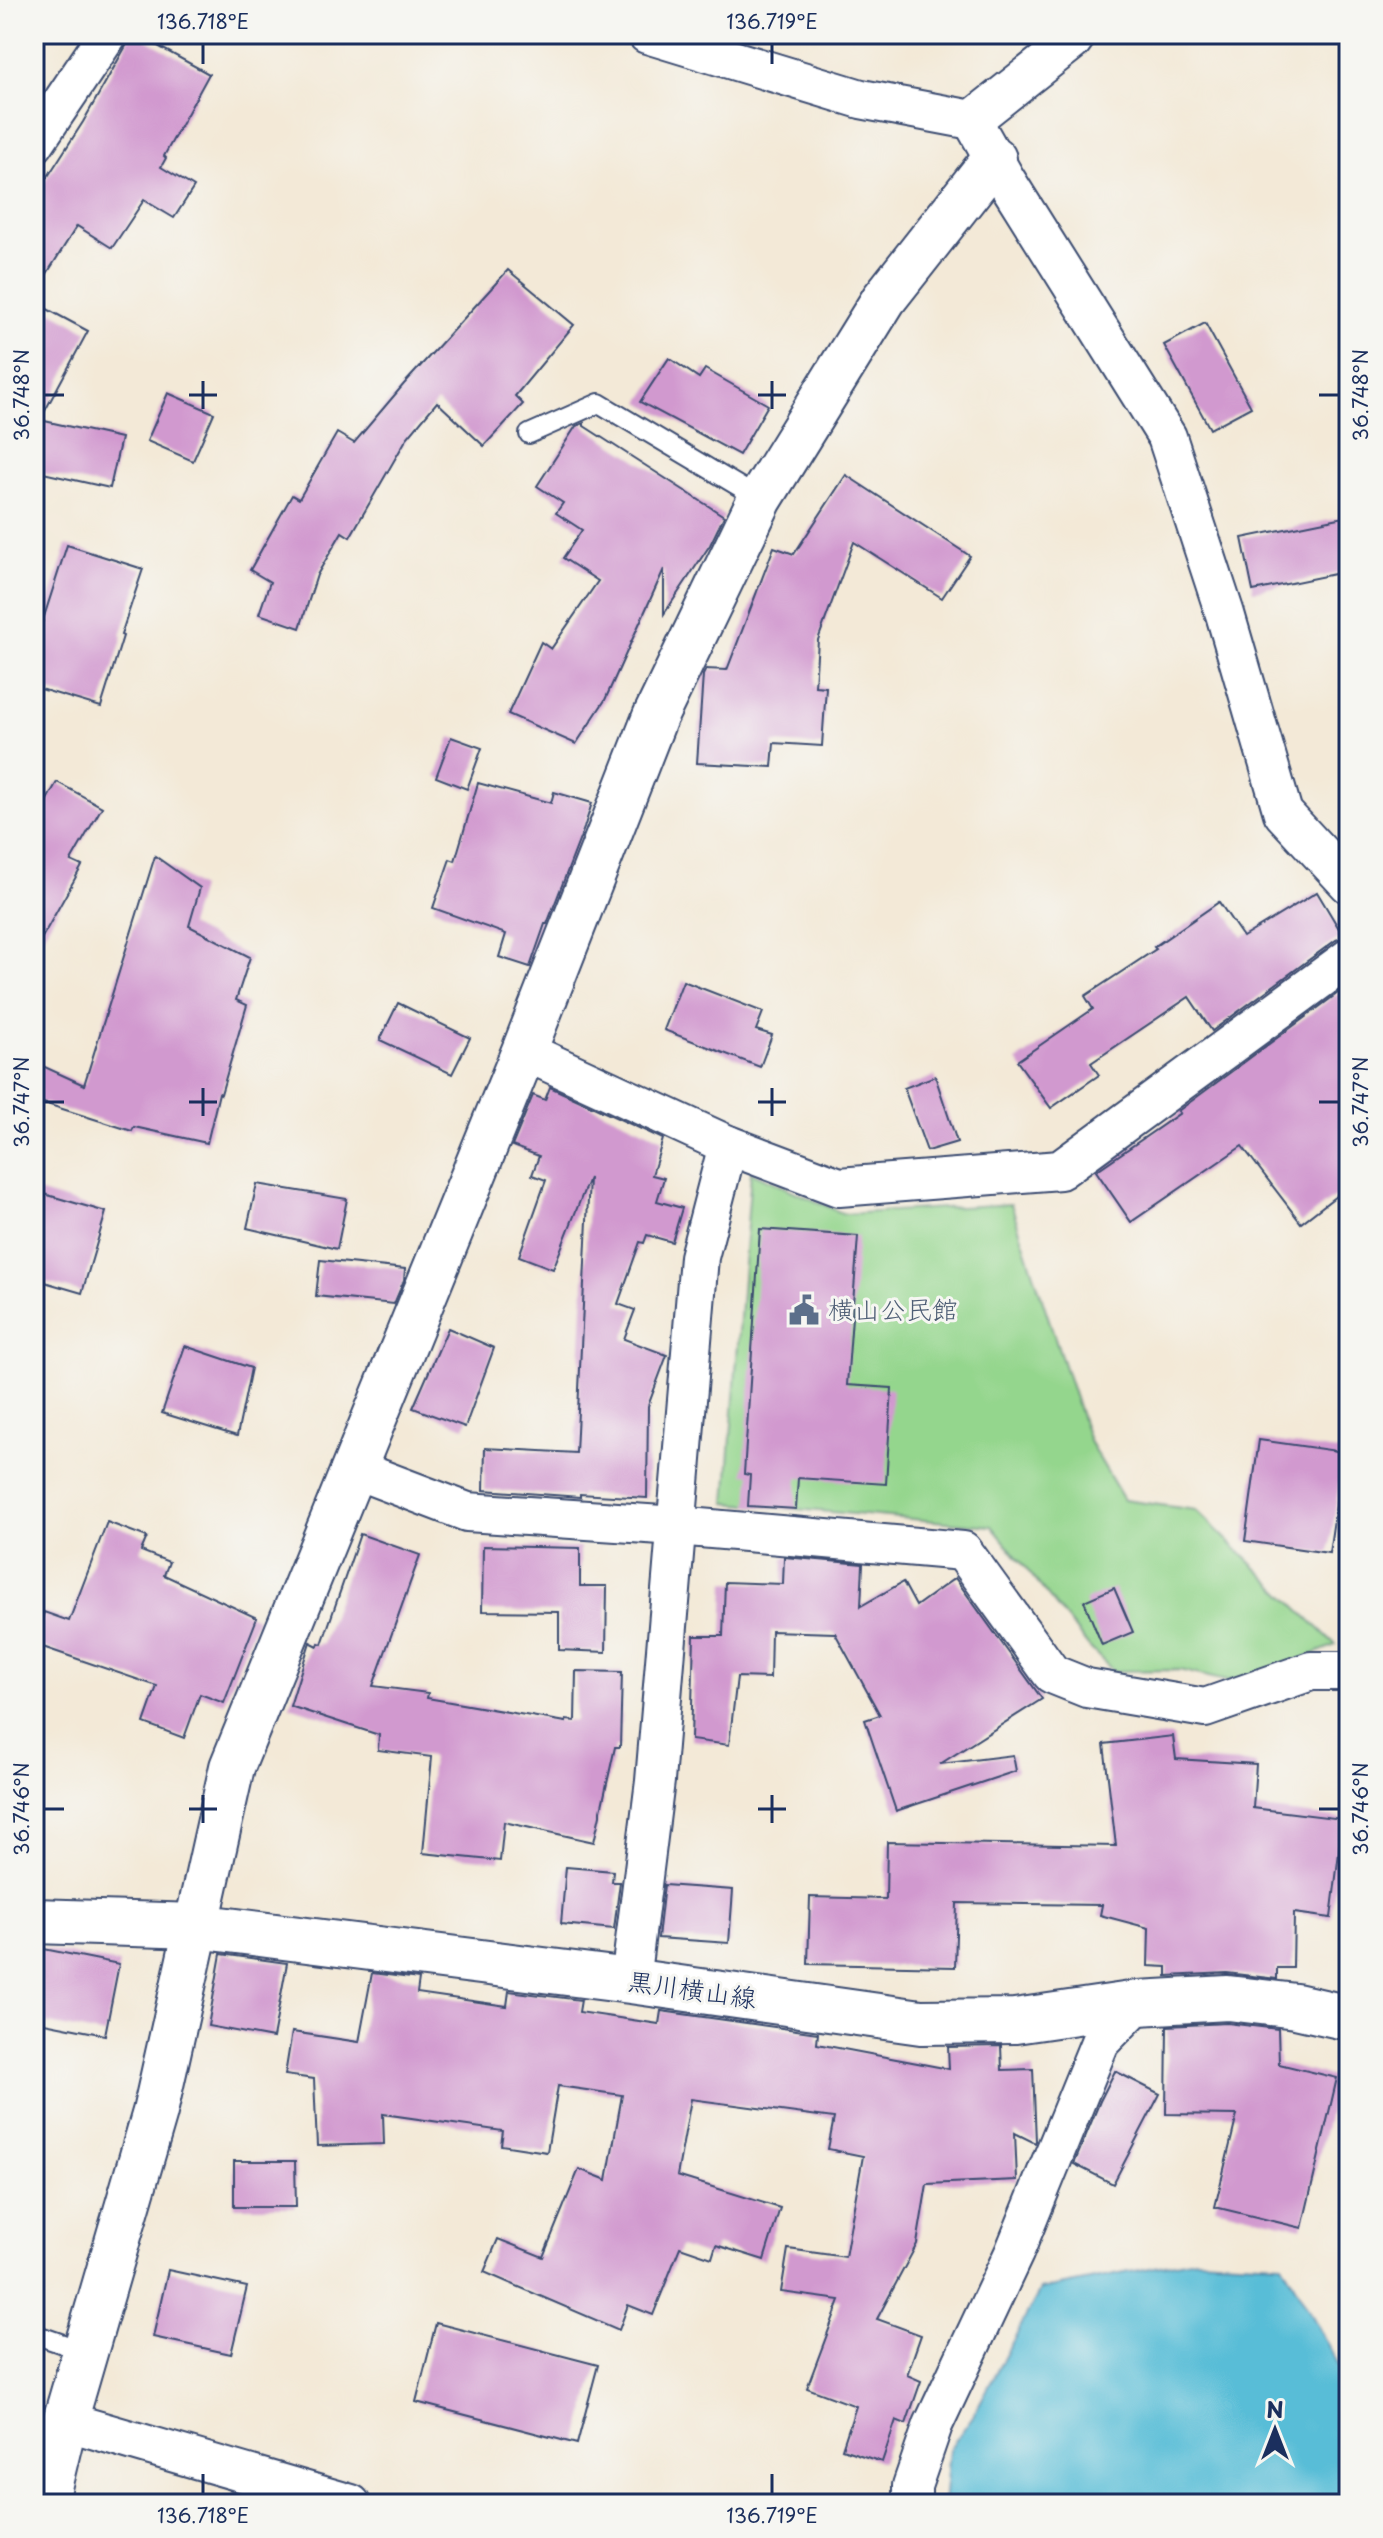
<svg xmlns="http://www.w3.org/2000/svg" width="1383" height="2538" font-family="'Playpen Sans','Klee One',sans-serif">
<rect width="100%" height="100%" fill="#f6f6f2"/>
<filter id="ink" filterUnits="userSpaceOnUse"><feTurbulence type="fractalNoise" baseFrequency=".0125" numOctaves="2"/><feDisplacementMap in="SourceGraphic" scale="16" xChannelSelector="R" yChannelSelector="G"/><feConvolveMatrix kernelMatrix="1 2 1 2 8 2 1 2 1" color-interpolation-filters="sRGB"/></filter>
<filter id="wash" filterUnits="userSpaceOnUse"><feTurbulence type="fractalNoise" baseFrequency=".006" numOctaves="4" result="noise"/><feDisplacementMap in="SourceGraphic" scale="32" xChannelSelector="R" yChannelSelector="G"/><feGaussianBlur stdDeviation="1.8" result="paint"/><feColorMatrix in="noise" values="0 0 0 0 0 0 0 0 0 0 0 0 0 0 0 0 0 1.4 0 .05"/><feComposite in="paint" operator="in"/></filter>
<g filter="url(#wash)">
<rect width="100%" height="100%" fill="#f3e9d7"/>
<!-- green -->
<polygon fill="#94d68d" stroke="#588276" stroke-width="2" points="751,1172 844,1214 1011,1204 1089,1441 1124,1500 1196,1510 1336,1645 1262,1675 1226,1681 1179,1670 1113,1671 1089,1647 992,1526 726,1503"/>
<!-- water -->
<path fill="#59bdd7" stroke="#3a769a" stroke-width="2" d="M 1195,2259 L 1282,2263 C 1302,2299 1325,2335 1341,2373 C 1355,2404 1351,2471 1345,2504 L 944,2504 L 949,2449 L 973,2416 L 1040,2290 Z"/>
<g id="blocks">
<!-- building -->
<g fill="#d199cf">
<polygon points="131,34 136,34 209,74 164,156 166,158 161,167 194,187 174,218 144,200 112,248 77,226 34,294 34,198 83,122 126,46"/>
<polygon points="508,270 574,325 515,396 523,404 484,446 437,402 407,438 350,537 342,532 317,575 300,628 259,614 270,582 250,570 292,495 299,499 337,433 354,443 404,384"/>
<polygon points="34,302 88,331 40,420 121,438 110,488 34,471"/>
<polygon points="1205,323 1251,407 1210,429 1164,345"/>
<polygon points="669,358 699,378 705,369 768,405 739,455 640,402"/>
<polygon points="168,393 214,413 193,461 147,441"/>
<polygon points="584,423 584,426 724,516 710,545 664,614 664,569 605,700 576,744 508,714 541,642 551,649 598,581 563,558 582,530 556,513 563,503 537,486 576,426"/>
<polygon points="846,475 970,556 942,598 854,542 818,640 815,686 826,687 822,746 774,743 772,767 697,763 703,675 706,669 727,670 774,547 794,554"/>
<polygon points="1349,516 1349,571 1253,591 1242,538"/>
<polygon points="67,545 143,569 121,635 123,636 101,707 34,687 34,648"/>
<polygon points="451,737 482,748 467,789 436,777"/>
<polygon points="57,782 102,807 71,861 82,866 34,952 34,823"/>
<polygon points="478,783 551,803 554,792 592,803 584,828 547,924 545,924 530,967 499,957 506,934 433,908 450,859 455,861"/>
<polygon points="155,856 200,888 189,926 250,957 236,1000 247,1005 221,1094 219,1093 207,1143 134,1127 132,1131 34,1100 34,1062 84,1085"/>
<polygon points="1317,892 1344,937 1336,940 1212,1031 1189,997 1091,1063 1099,1075 1051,1108 1017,1061 1093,1009 1085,996 1156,949 1154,947 1219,902 1243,937"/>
<polygon points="683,981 763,1012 756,1030 772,1035 760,1067 664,1030"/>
<polygon points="1349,985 1349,1186 1301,1223 1242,1146 1131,1222 1096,1171 1180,1113 1178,1111"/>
<polygon points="398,1003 470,1038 452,1074 380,1040"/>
<polygon points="935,1076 957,1142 927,1151 904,1088"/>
<polygon points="550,1087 663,1139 652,1175 664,1178 657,1201 682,1208 672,1242 647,1235 644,1243 640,1242 618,1304 635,1310 624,1339 667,1355 648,1406 647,1498 580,1494 580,1497 484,1490 485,1448 576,1453 589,1178 553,1269 519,1256 546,1180 532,1175 539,1156 512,1146 533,1095 545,1100"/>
<polygon points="257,1184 347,1199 337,1249 247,1228"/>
<polygon points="34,1191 106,1212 82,1293 34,1279"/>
<polygon points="760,1229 858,1236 847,1385 892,1388 886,1484 798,1478 796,1509 748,1506 750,1475 744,1474"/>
<polygon points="320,1260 405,1269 404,1280 394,1304 316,1296"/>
<polygon points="448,1328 494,1348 465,1427 413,1408"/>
<polygon points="185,1346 251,1368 237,1436 162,1413"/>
<polygon points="1259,1440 1344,1452 1329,1553 1245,1541"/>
<polygon points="107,1522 147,1537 141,1551 169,1562 164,1575 257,1618 224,1703 200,1694 184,1738 144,1723 157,1686 34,1644 44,1612 69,1621"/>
<polygon points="360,1534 420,1555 373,1686 428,1693 427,1698 566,1722 566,1720 575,1721 576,1671 622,1672 620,1747 615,1747 594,1842 504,1822 500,1861 423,1853 432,1757 378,1750 379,1735 290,1706 310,1642 318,1646 319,1643 322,1644"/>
<polygon points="483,1546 580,1548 580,1586 607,1586 606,1652 559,1650 559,1612 482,1611"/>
<polygon points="784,1557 863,1564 861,1606 903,1582 916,1606 955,1578 1042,1699 940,1764 1013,1755 1016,1771 896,1811 865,1720 880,1715 835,1633 771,1631 770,1678 737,1677 729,1745 691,1740 694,1636 723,1636 725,1582 783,1584"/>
<polygon points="1114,1588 1133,1632 1102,1645 1084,1601"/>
<polygon points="1173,1736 1176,1759 1256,1764 1253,1808 1343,1819 1331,1918 1294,1913 1293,1968 1277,1968 1277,1979 1227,1973 1167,1976 1167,1967 1148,1966 1149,1928 1100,1915 1102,1905 957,1903 955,1967 808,1964 810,1897 886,1899 887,1842 1116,1846 1104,1744"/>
<polygon points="566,1867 613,1871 612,1882 620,1882 614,1929 561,1924"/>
<polygon points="664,1885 733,1890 729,1943 658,1938"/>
<polygon points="34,1947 119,1964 105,2035 34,2021"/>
<polygon points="221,1954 287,1963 273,2038 208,2026"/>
<polygon points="372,1973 419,1979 417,1993 507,2006 509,1991 581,2000 579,2012 659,2024 661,2011 818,2033 817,2044 949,2069 948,2047 1001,2046 1002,2070 1033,2069 1036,2141 1035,2143 1015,2133 1017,2180 927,2184 917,2244 877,2319 921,2335 907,2375 921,2381 906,2424 896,2420 882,2462 842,2449 856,2406 807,2388 840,2300 781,2292 788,2249 845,2257 863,2156 828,2149 834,2118 691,2099 677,2176 780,2208 764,2260 716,2245 712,2258 680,2247 653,2315 628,2305 619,2330 484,2272 498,2239 543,2257 579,2169 607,2180 622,2095 558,2086 547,2152 501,2145 503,2131 383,2114 384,2144 317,2146 314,2079 285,2075 292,2032 359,2042"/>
<polygon points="1227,2023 1278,2029 1279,2064 1337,2078 1302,2228 1215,2207 1237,2115 1166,2114 1167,2026"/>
<polygon points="1115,2071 1160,2094 1113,2184 1074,2164 1100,2101"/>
<polygon points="234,2161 295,2161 296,2207 234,2207"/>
<polygon points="168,2270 247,2287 231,2354 153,2337"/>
<polygon points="436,2323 598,2365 577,2444 416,2402"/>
</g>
</g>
</g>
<g filter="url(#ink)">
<use href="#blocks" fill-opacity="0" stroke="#3b4b70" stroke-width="2"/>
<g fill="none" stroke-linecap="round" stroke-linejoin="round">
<!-- lane casing -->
<g stroke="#3b4b70" stroke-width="22">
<g id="lane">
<polyline points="529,434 599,403 760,499"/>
<polyline points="34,2334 86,2352"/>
</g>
</g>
<!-- street casing -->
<g stroke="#3b4b70" stroke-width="42">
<g id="street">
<polyline points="647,34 861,99 972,120 1072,41 1077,34"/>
<polyline points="972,120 1006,180 1167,437 1225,614 1283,813 1349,884"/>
<polyline points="34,144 108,34"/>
<polyline points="524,1051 728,1145 839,1187 1060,1170 1349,958"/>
<polyline points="354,1469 467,1512 677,1526 963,1551 1052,1674 1087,1688 1205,1708 1311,1671 1349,1671"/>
<polyline points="630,1981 655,1781 699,1257 728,1145"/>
<polyline points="65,2421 351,2504"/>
<polyline points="912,2504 912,2486 933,2425 1014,2253 1100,2042 1138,2003"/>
</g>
</g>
<!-- secondary casing -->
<g stroke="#3b4b70" stroke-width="48">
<g id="secondary">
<polyline points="34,1921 197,1926 630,1981 921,2022 1015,2021 1138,2003 1228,1998 1296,2006 1349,2018"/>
<polyline points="45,2504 65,2421 155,2112 232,1767 524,1051 655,717 760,499 884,299 994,159"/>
</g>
</g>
<!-- lane -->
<use href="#lane" stroke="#fff" stroke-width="18"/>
<!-- street -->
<use href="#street" stroke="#fff" stroke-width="38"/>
<!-- secondary -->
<use href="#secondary" stroke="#fff" stroke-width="44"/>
</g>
</g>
<!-- ticks -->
<path fill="none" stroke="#1b2f5e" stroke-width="3" d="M 203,44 L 203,64M 772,44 L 772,64M 203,381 L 203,409M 772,381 L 772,409M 44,395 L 64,395M 189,395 L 217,395M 758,395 L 786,395M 1319,395 L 1339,395M 203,1088 L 203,1116M 772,1088 L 772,1116M 44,1102 L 64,1102M 189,1102 L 217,1102M 758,1102 L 786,1102M 1319,1102 L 1339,1102M 203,1795 L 203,1823M 772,1795 L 772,1823M 44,1809 L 64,1809M 189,1809 L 217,1809M 758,1809 L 786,1809M 1319,1809 L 1339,1809M 203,2474 L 203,2494M 772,2474 L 772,2494"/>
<!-- icons -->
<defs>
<g id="civic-bare" transform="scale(2.4)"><path d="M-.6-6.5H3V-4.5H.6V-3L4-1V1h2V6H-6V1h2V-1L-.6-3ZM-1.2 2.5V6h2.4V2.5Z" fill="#5c6f8a" stroke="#f6f6f2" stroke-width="2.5" paint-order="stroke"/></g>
</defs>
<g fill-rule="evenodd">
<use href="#civic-bare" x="804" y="1310"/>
</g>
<g text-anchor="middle" stroke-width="6" stroke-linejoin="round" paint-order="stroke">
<!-- service labels -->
<g font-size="26" fill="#4e5e75" stroke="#f6f6f2" text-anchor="start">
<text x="828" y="1319">横山公民館</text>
</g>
<!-- street labels -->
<g font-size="26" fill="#1b2f5e" stroke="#f6f6f2">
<text transform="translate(692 1990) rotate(8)" y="9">黒川横山線</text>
</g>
</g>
<!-- margin -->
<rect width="1383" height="2538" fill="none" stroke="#f6f6f2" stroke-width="88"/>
<!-- north arrow -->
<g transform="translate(1275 2430)" stroke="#f6f6f2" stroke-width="6" paint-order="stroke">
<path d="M0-6L14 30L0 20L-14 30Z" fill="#1b2f5e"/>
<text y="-12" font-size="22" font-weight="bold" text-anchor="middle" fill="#1b2f5e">N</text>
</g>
<rect x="44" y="44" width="1295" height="2450" fill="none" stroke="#1b2f5e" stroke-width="3"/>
<g font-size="20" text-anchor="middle" fill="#1b2f5e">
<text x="203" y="29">136.718°E</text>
<text x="772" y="29">136.719°E</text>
<text transform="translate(22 395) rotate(-90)" y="7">36.748°N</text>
<text transform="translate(1361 395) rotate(-90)" y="7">36.748°N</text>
<text transform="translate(22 1102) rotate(-90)" y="7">36.747°N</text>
<text transform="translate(1361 1102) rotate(-90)" y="7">36.747°N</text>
<text transform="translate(22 1809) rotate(-90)" y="7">36.746°N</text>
<text transform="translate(1361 1809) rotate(-90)" y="7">36.746°N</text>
<text x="203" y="2523">136.718°E</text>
<text x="772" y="2523">136.719°E</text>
</g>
</svg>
